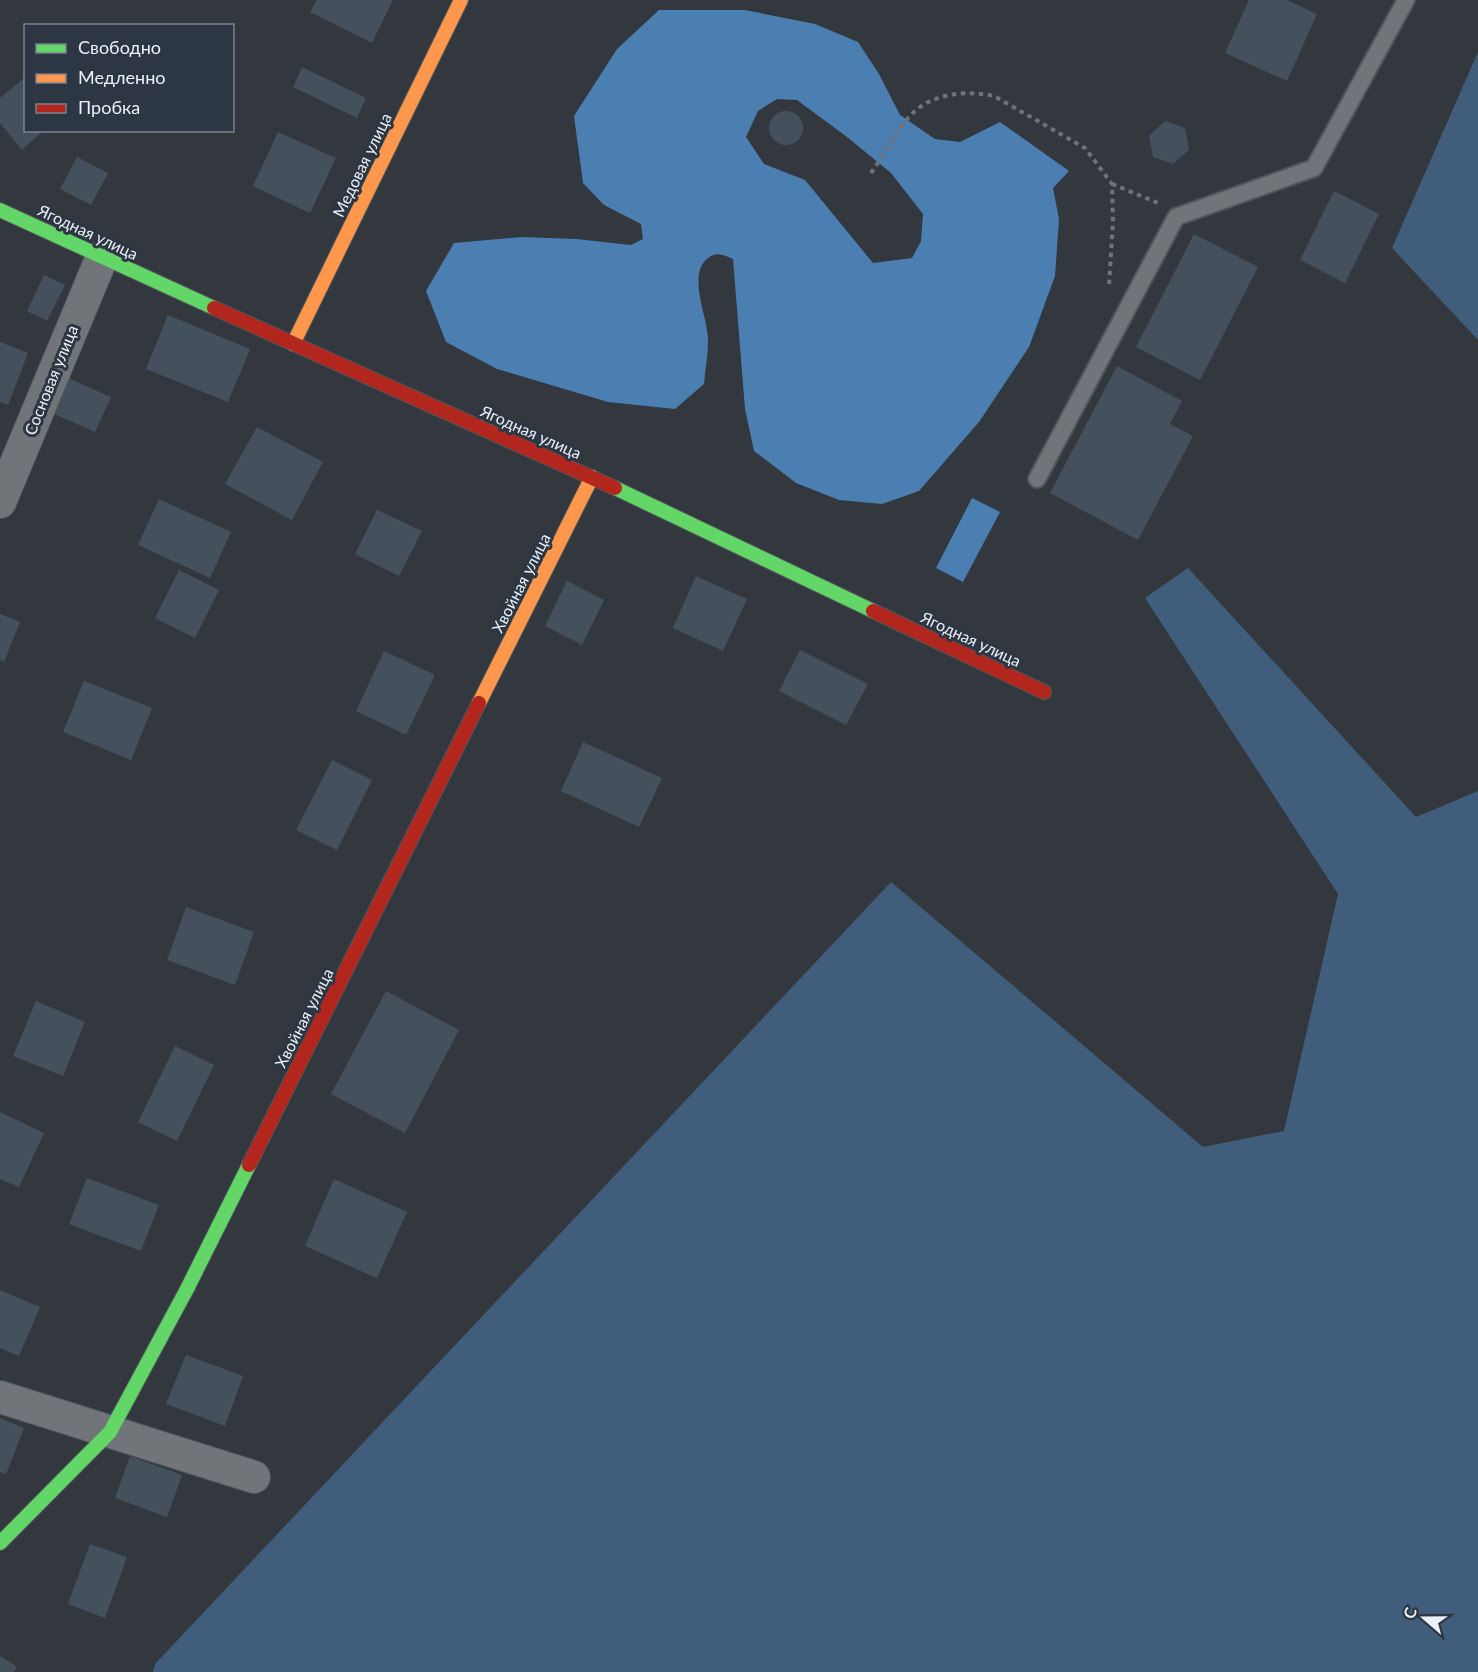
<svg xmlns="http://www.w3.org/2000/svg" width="1478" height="1672" font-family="Lato,sans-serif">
<rect width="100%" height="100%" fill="#32383e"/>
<!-- green -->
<g fill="#405e7b">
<polygon points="1478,52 1478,340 1392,248"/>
<polygon points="1188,568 1416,817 1478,791 1478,1672 153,1672 155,1664 891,882 1203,1147 1284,1131 1338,894 1145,598"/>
</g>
<!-- water -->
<g fill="#4b7eb1" fill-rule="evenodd">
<path d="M 659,10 L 745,10 L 815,24 L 858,42 L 879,74 L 900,115 L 935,139 L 960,142 L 1000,122 L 1069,171 L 1053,188 L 1059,219 L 1055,276 L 1029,347 L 979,422 L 919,491 L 882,504 L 839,500 L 796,483 L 754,451 L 745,409 L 733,259 C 724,255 717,251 708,258 C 686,275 709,319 708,342 C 708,356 705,370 704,384 L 675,409 L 608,402 L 497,369 L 446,342 L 426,291 L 454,243 L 522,237 L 576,239 L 631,245 L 643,239 L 641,224 L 604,205 L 583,183 L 574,116 L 617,49 ZM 777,99 L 797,100 L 847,137 L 891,173 L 923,214 L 921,241 L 912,258 L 873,263 L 805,180 L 764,164 L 746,137 L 758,111 Z"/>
<polygon points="972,498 1000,512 963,582 936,568"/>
</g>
<!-- building -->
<g fill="#44515d">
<polygon points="317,0 393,0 372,43 310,12"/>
<polygon points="1249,0 1287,0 1317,14 1287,81 1225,53"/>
<polygon points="302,67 366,98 357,118 293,87"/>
<polygon points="26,77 26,130 44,130 22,150 0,123 0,98"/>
<circle cx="786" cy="128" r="17"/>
<polygon points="1165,121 1185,128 1189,150 1173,164 1153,157 1149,136"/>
<polygon points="278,132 336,158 310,213 253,186"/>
<polygon points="77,157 108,173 91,205 60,189"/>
<polygon points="1334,191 1379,214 1345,283 1300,260"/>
<polygon points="1194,234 1258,267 1200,380 1136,347"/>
<polygon points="44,275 65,285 47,321 27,311"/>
<polygon points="168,315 250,349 228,402 146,369"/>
<polygon points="0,342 28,353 8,405 0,402"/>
<polygon points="1117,366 1182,401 1170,424 1193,436 1138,540 1050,493"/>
<polygon points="66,377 111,397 95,432 50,412"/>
<polygon points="257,427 323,462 292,520 225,484"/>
<polygon points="159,499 231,532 210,578 138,545"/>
<polygon points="377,510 422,531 399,576 355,554"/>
<polygon points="179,570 219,590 195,638 155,618"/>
<polygon points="696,576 747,599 723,651 673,628"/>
<polygon points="567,581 604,600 582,645 545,626"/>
<polygon points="0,614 20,622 4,662 0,660"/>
<polygon points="800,650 868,684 846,725 779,691"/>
<polygon points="384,651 435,675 406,735 356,711"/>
<polygon points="84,681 152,708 131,760 63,732"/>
<polygon points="583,742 662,778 639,827 561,791"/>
<polygon points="332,760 372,780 337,850 296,830"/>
<polygon points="186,907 254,932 235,985 167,960"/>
<polygon points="386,991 459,1030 405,1133 331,1094"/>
<polygon points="36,1001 85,1022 63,1076 13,1056"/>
<polygon points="175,1046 214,1065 177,1141 138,1122"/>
<polygon points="0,1112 44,1133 19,1187 0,1179"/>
<polygon points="87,1178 159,1205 141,1251 69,1224"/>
<polygon points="334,1179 407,1212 377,1278 305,1246"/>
<polygon points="0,1290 40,1307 19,1356 0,1348"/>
<polygon points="186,1355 243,1376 225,1426 166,1404"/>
<polygon points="0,1418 24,1428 6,1474 0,1472"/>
<polygon points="130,1456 182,1475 167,1517 115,1498"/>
<polygon points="90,1544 127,1557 105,1618 68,1604"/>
<polygon points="0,1656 17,1667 14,1672 0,1672"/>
</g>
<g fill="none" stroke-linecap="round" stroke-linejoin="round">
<!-- lane casing -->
<g stroke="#51565b" stroke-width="20">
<polyline id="lane" points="1037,479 1176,217 1314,168 1406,0"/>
</g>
<!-- street casing -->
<g stroke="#51565b" stroke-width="34">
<g id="street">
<polyline points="0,502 102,257"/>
<polyline points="0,1397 254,1477"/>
</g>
</g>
<!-- fast casing -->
<g stroke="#51565b" stroke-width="16">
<g id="fast">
<polyline points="0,210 214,308"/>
<polyline points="615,488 873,611"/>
<polyline points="0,1543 110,1432 187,1289 249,1165"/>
</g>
</g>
<!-- slow casing -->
<g stroke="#51565b" stroke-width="16">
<g id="slow">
<polyline points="293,344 461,0"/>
<polyline points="479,703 592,477"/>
</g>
</g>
<!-- jam casing -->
<g stroke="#51565b" stroke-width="16">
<g id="jam">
<polyline points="214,308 615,488"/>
<polyline points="873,611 1044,692"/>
<polyline points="249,1165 479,703"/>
</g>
</g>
<!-- path -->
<g stroke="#6e7378" stroke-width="4" stroke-dasharray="4.5 4.5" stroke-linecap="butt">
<path d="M 871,173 C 884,155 896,130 911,115 C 931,93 967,90 994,96 L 1085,148 L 1112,184 L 1113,222 L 1109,286"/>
<polyline points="1112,184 1158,203"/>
</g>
<!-- lane -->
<use href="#lane" stroke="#71757a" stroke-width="16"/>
<!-- street -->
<use href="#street" stroke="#71757a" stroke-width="32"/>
<!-- fast -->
<use href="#fast" stroke="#63d668" stroke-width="14"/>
<!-- slow -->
<use href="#slow" stroke="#ff974d" stroke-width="14"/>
<!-- jam -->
<use href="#jam" stroke="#b3261e" stroke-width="14"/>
</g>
<g text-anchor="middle" stroke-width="6" stroke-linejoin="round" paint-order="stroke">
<!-- street labels -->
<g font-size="16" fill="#eaf1f9" stroke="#2d3743">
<text transform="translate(362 165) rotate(-64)" y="6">Медовая улица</text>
<text transform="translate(88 232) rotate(25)" y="6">Ягодная улица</text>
<text transform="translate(51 380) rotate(-68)" y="6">Сосновая улица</text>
<text transform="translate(531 432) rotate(24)" y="6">Ягодная улица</text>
<text transform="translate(521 583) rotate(-63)" y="6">Хвойная улица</text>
<text transform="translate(971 639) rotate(25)" y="6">Ягодная улица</text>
<text transform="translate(304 1018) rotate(-63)" y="6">Хвойная улица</text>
</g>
</g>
<!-- legend -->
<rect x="24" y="24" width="210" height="108" fill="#2d3743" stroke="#79818c" stroke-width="1.5"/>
<rect x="36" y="44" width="30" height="9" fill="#63d668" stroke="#79818c" stroke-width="1.5"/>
<text x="78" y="54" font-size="18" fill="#eaf1f9">Свободно</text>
<rect x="36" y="74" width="30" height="9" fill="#ff974d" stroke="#79818c" stroke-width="1.5"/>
<text x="78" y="84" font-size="18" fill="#eaf1f9">Медленно</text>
<rect x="36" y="104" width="30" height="9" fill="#b3261e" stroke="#79818c" stroke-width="1.5"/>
<text x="78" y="114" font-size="18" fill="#eaf1f9">Пробка</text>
<!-- north arrow -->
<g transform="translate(1424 1618) rotate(290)" stroke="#2d3743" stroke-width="4.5" paint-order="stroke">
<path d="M0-4.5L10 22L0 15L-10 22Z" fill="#eaf1f9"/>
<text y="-9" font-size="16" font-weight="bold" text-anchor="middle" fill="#eaf1f9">С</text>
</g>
</svg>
